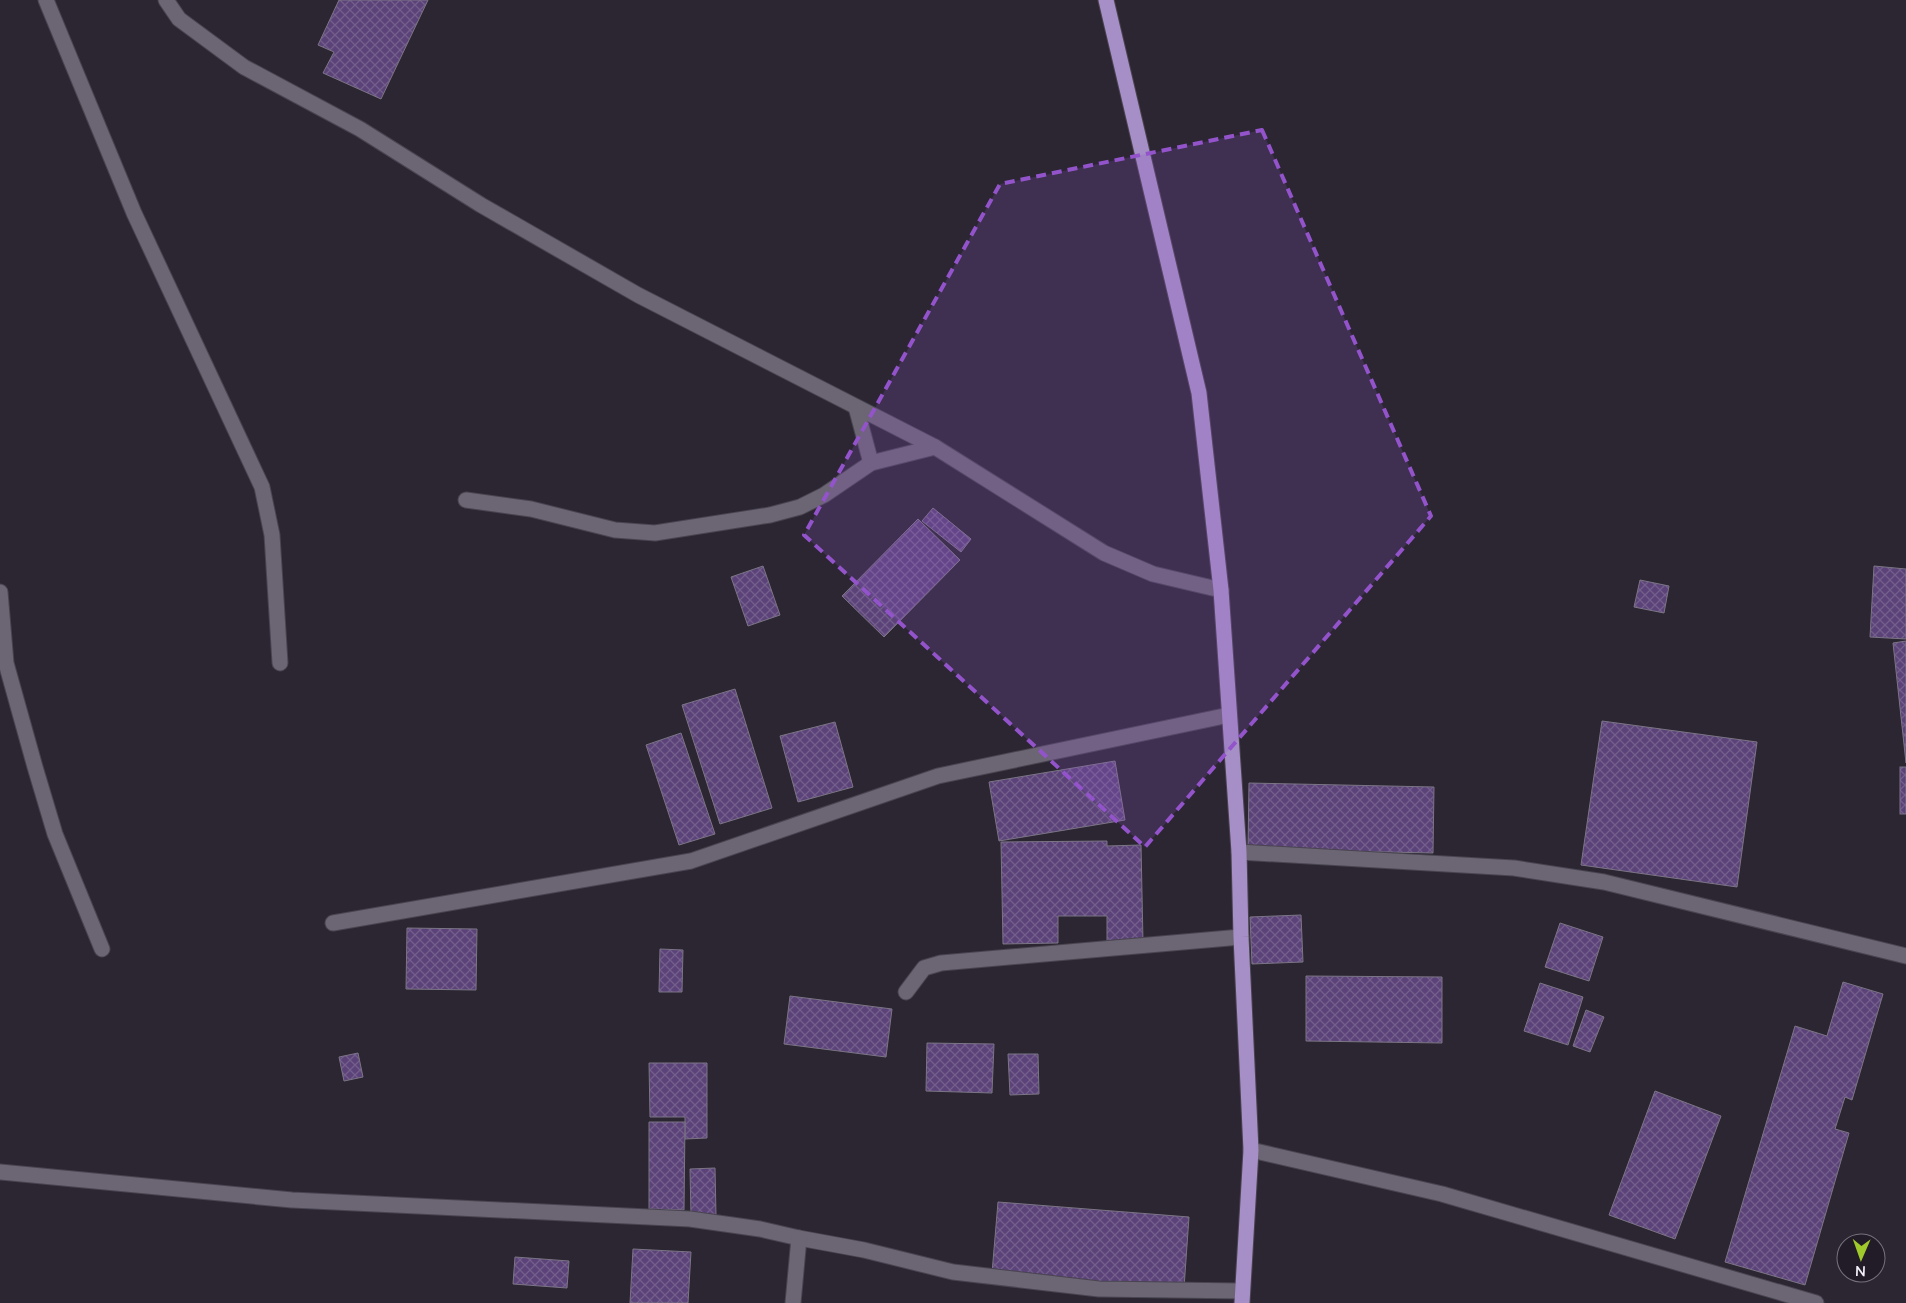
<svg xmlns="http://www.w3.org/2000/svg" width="1906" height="1303" font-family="Lato,sans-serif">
<defs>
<pattern id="building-cross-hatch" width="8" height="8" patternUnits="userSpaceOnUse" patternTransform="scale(1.25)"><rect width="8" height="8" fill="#5b4278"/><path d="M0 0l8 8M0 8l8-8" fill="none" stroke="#735e8c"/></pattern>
</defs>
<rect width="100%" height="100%" fill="#2b2632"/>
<!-- building -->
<g fill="url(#building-cross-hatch)" stroke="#7b7585">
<polygon points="339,0 428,0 381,99 323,73 334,52 318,45"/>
<polygon points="933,508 971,539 961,552 922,521"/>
<polygon points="918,519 960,560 884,637 842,596"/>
<polygon points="763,566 780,615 748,626 731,577"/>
<polygon points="1874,566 1906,569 1906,639 1870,637"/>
<polygon points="1640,580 1669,586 1664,613 1634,607"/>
<polygon points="1906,641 1906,763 1893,643"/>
<polygon points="735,689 772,808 720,824 682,705"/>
<polygon points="1602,721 1757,742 1737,887 1581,865"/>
<polygon points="835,722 853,787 798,802 780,736"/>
<polygon points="681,733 715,834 679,845 646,745"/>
<polygon points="1115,761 1125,820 999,841 989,782"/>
<rect x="1900" y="767" width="6" height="47"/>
<polygon points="1249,783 1434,787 1433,853 1248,849"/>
<polygon points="1107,841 1107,846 1141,845 1143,942 1107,942 1107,916 1058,916 1058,943 1003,944 1001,842"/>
<polygon points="1301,915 1303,962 1252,964 1250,917"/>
<polygon points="1560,923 1603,937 1589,981 1545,967"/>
<polygon points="407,928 477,929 476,990 406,989"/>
<polygon points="660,949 683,950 682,992 659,992"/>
<polygon points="1306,976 1442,977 1442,1043 1306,1041"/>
<polygon points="1843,982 1883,994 1852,1100 1845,1097 1835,1129 1849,1133 1805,1285 1725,1262 1795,1026 1827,1036"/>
<polygon points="1540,983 1583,997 1568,1045 1524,1031"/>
<polygon points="790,996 892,1009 886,1057 784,1044"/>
<polygon points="1586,1010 1604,1017 1590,1052 1573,1046"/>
<polygon points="927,1043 994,1044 992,1093 926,1091"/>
<polygon points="358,1053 363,1077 344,1081 339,1057"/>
<polygon points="1008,1054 1038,1054 1039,1094 1010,1095"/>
<polygon points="649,1063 707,1063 707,1138 685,1139 685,1117 650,1117"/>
<polygon points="1655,1091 1721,1116 1675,1239 1609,1215"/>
<polygon points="649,1122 685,1122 684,1210 649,1209"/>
<polygon points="715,1168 716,1215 691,1216 690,1169"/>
<polygon points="998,1202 1189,1217 1184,1288 992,1273"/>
<polygon points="633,1249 691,1252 688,1303 630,1303"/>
<polygon points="515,1257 569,1261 567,1288 513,1284"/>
</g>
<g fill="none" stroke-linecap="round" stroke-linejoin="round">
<!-- minor casing -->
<g stroke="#494450" stroke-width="17">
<g id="minor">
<polyline points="46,0 134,213 262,487 272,535 280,663"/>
<polyline points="166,0 179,19 244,67 360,129 481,205 638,295 935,447 1104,553 1153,574 1221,590"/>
<polyline points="856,407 871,463"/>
<polyline points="466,500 531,509 615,530 655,533 770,515 800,507 824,495 871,463 935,447"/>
<polyline points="0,592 6,663 35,767 55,834 102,949"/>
<polyline points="1239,852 1514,868 1604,882 1906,956"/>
<polyline points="333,923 691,861 938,776 1229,715"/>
<polyline points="906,992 924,968 941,963 1241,937"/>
<polyline points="1251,1150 1442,1194 1816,1303"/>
<polyline points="0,1172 292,1200 690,1219 760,1229 799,1238 864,1250 953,1272 1099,1289 1242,1291"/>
<polyline points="793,1303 799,1238"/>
</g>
</g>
<!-- major casing -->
<g stroke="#494450" stroke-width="17">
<polyline id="major" points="1106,0 1199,393 1221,590 1239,852 1241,937 1251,1150 1242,1303"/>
</g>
<!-- minor -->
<use href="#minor" stroke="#6b6574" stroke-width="15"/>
<!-- major -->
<use href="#major" stroke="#a68ec6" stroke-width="15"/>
</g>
<!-- marked area -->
<path fill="#9353cb" fill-opacity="0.2" stroke="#9353cb" stroke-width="4" stroke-dasharray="10 6" stroke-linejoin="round" d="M 1262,130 L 1431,516 L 1145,847 L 804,535 L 1000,184 Z"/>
<!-- north arrow -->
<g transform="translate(1861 1258) rotate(182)"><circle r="24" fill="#211c28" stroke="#75717c"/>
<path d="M0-4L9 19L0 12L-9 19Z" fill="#a0c92b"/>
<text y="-8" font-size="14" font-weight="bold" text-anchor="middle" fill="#f4f0f9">N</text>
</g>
</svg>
